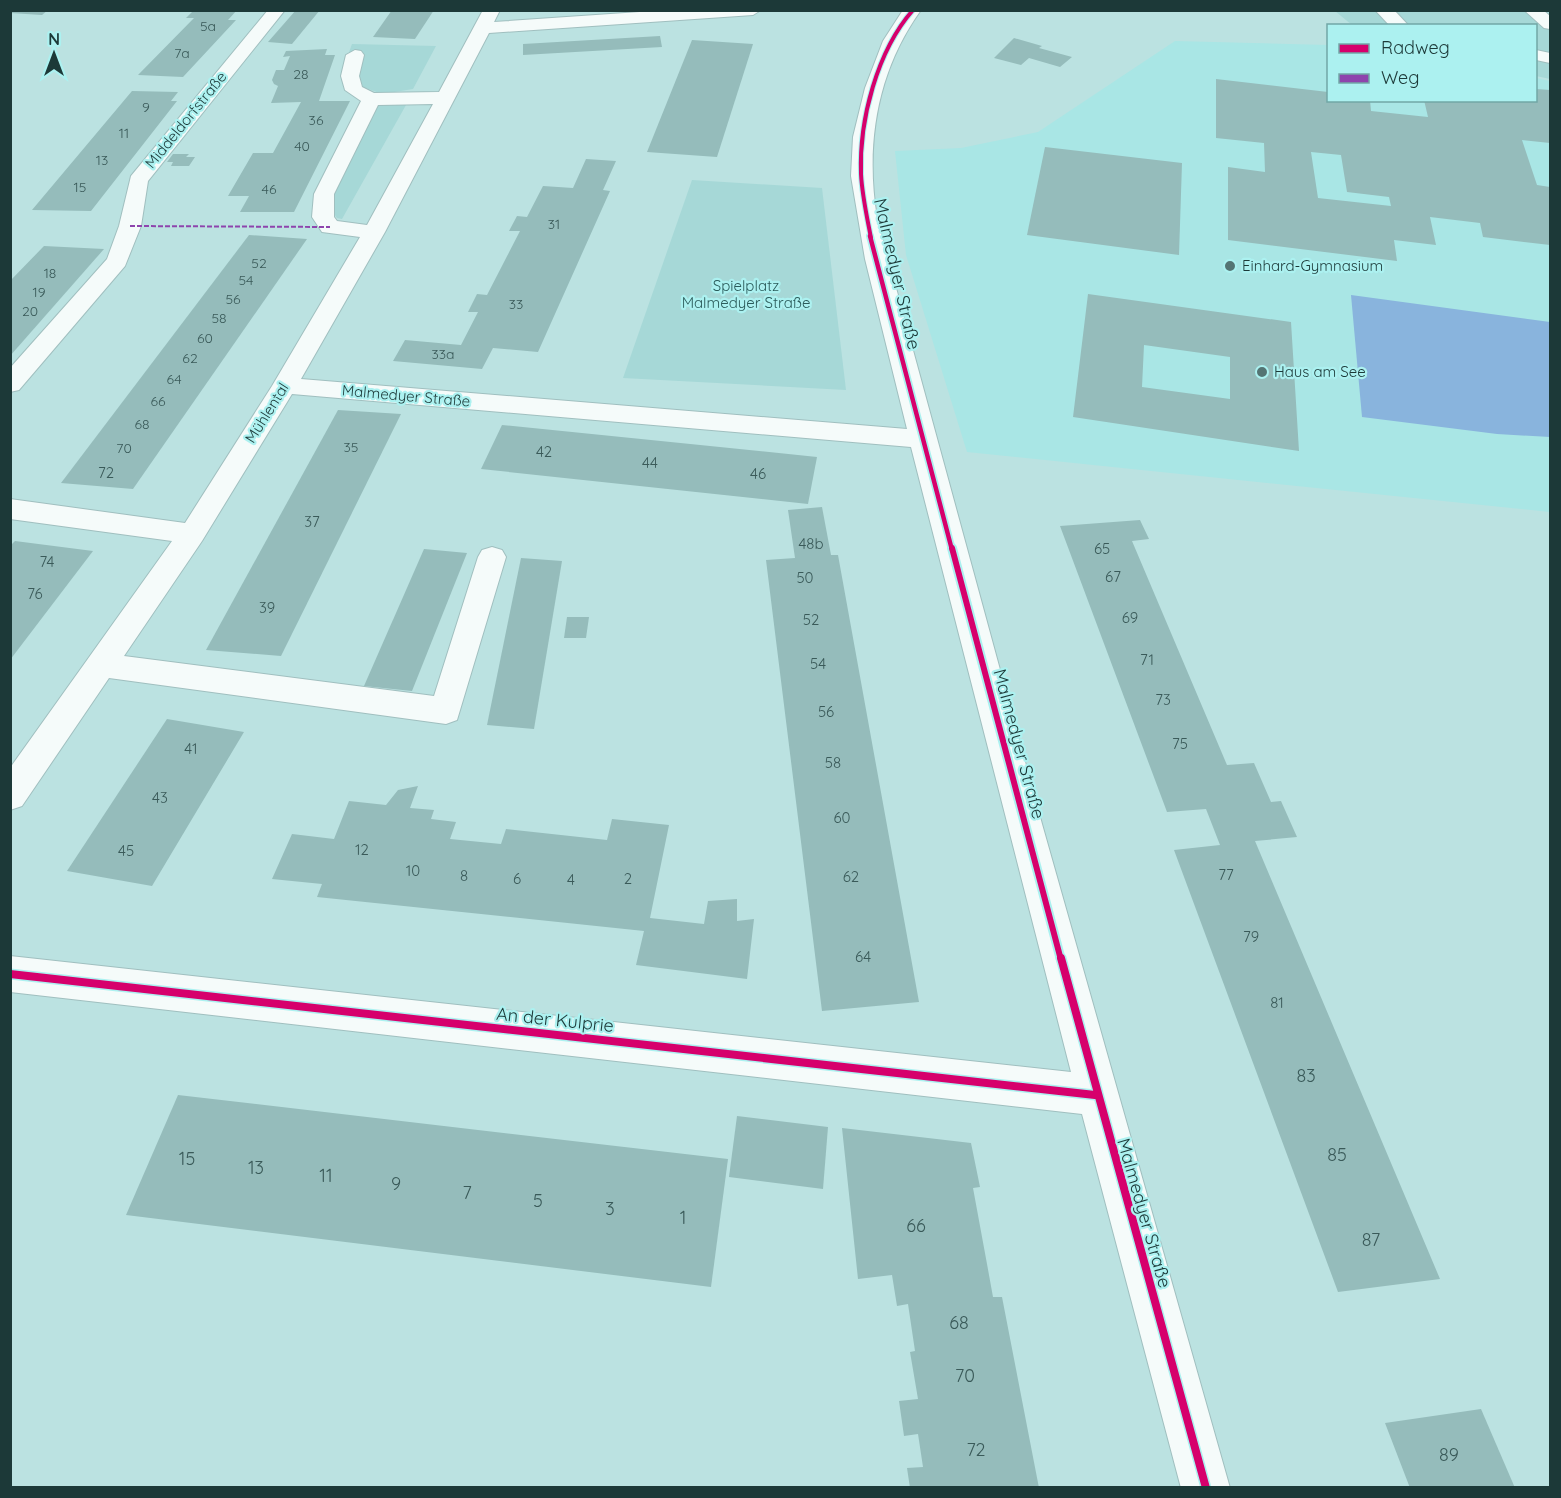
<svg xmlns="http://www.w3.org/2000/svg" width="1561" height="1498" font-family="Quicksand,sans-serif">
<rect width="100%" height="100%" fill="#bbe2e1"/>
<!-- built -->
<polygon fill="#a9e6e5" points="1175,41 1328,45 1328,100 1536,100 1536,78 1550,81 1550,512 967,452 906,255 895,151 961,148 1038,132"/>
<!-- green -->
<g fill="#a6d8d7">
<polygon points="1335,11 1550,11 1550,79 1536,76 1536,26 1352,25"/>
<polygon points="352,44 436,46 413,89 382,94 363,87 348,55"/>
<path d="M 395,101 L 406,105 L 342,219 L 337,218 C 321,197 362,131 373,108 L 382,103 Z"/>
<polygon points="692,180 822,188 846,390 623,378"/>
</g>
<!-- water -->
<polygon fill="#89b4dd" points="1351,295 1550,322 1550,437 1497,434 1362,417"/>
<!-- building -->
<g fill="#95bcbb" fill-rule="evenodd">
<polygon points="10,10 48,10 42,15 10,13"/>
<polygon points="194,10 237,10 228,20 236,20 183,77 138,75 194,18 186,18"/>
<polygon points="296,10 320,10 292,44 268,42"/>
<polygon points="392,10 434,10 415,39 373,37"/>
<polygon points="660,36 662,47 523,55 523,44"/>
<polygon points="1014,38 1042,46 1039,48 1072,57 1060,67 1029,58 1021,65 994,58"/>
<polygon points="692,40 753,44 717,157 647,152"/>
<polygon points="327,49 325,55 335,55 319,101 350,101 294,212 240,212 249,196 228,196 253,153 273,153 301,102 271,103 278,86 274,84 272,80 276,70 284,70 290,56 283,57 286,51"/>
<path d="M 1216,79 L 1328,92 L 1328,100 L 1370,100 L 1371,111 L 1428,117 L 1424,100 L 1536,100 L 1536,89 L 1550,90 L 1550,143 L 1522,140 L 1537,185 L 1550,187 L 1550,245 L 1483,237 L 1480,223 L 1430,217 L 1436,245 L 1394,240 L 1397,261 L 1228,240 L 1228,167 L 1265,172 L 1264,143 L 1216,138 ZM 1311,152 L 1341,155 L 1347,192 L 1389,197 L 1391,206 L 1318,198 Z"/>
<polygon points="132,91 178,92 171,101 177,101 91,211 32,210"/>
<polygon points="1045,147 1182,163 1179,255 1027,235"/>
<polygon points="173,154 189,154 186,157 195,157 189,166 171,166 173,162 167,162"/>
<polygon points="586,159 616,161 603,190 610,191 538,352 493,348 482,369 393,361 405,340 461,345 478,312 468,312 477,294 487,295 520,231 509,231 517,216 527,217 543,186 573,188"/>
<polygon points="249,235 307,239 133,489 61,483"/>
<polygon points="44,246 104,249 10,356 10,281"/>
<path d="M 1088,294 L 1291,322 L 1299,451 L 1073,417 ZM 1144,345 L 1230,357 L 1230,399 L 1142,387 Z"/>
<polygon points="338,410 401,414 281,656 206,650"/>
<polygon points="502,425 710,446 817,457 808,504 481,469"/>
<polygon points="822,507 831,555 838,555 919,1002 822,1011 766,560 795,558 788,510"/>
<polygon points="1140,520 1149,539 1132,541 1227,765 1254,763 1271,802 1281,801 1297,837 1255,841 1440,1279 1338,1292 1174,850 1220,845 1206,809 1167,812 1060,526"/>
<polygon points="15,541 93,551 10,660 10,546"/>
<polygon points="424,549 467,553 412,691 364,686"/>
<polygon points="521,558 562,561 534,729 487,725"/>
<polygon points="567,617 589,617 586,638 564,638"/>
<polygon points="167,719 244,732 152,886 67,871"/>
<polygon points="418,786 410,808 434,810 431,819 456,822 450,839 501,844 506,829 607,840 612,819 669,825 650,918 704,924 708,901 737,899 737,921 754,919 747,979 636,965 644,931 317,897 322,884 272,879 292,834 334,839 349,801 386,805 398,790"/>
<polygon points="178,1095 728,1159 711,1287 126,1215"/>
<polygon points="737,1116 828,1127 823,1189 729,1177"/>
<polygon points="842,1128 971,1143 980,1187 973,1188 987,1264 993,1297 1002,1297 1039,1488 910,1488 907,1468 923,1467 918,1434 904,1436 899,1401 918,1399 910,1352 915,1351 908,1304 897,1306 892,1275 858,1279"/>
<polygon points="1481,1409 1515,1488 1410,1488 1385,1423"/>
</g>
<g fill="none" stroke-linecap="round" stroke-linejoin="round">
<!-- minor casing -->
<g stroke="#a0bfbf" stroke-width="2">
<g id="minor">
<polygon points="268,10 285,10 148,181 141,226 125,266 19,390 10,392 10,368 107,259 119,226 131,176"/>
<path d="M 483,10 L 500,10 L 494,22 L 669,10 L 761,10 L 753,15 L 489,33 L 385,232 L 301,379 L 907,429 L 865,259 L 851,176 L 853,137 L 865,88 L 883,41 L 903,10 L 921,10 C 877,71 865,144 877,218 L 1042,824 L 1230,1488 L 1181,1488 L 1082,1114 L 10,992 L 10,956 L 1071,1072 L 911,447 L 292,394 L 202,541 L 124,656 L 434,696 L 478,557 L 482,550 L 492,547 L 502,550 L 506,557 L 457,720 L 446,724 L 109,678 L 22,806 L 10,810 L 10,768 L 172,541 L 10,519 L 10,499 L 185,523 L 272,386 L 360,237 L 322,232 L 312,217 L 314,194 L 361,101 L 345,90 L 341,76 L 346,55 L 355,50 L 361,51 L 364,55 L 359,76 L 362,87 L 374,93 L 439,92 ZM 433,104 L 367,225 L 337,221 L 334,217 L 334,194 L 378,105 Z"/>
<polygon points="1375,10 1394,10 1409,26 1390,26"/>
<polygon points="1524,10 1543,10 1550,16 1550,29 1544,28"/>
<polygon points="1536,50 1550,53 1550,63 1536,60"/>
</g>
</g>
<!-- minor -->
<use href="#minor" fill="#f5fbfa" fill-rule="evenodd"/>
<!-- quiet -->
<polyline stroke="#8e44ad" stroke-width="2" stroke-dasharray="5 2" stroke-linecap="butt" points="130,226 330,227"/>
<!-- cycleway-far3 casing -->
<g stroke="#acf1f0" stroke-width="6">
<path id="cycleway-far3" d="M 871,238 C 867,217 862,195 861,174 C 859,120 877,51 913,10"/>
</g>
<!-- cycleway-far2 casing -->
<g stroke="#acf1f0" stroke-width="8">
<polyline id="cycleway-far2" points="870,236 952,550"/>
</g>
<!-- cycleway-far1 casing -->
<g stroke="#acf1f0" stroke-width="10">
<polyline id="cycleway-far1" points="952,548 1061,960"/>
</g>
<!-- cycleway casing -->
<g stroke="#acf1f0" stroke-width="11">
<g id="cycleway">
<polyline points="1061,958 1206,1488"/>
<polyline points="10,974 1095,1095"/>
</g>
</g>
<!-- cycleway-far3 -->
<use href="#cycleway-far3" stroke="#d6006c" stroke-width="4"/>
<!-- cycleway-far2 -->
<use href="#cycleway-far2" stroke="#d6006c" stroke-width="4.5"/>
<!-- cycleway-far1 -->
<use href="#cycleway-far1" stroke="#d6006c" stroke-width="6"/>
<!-- cycleway -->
<use href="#cycleway" stroke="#d6006c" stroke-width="8"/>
</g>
<!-- markers -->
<g fill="#547473" stroke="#acf1f0" stroke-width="2">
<circle cx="1230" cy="266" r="6"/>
<circle cx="1262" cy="372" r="6"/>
</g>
<g text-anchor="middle" stroke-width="4.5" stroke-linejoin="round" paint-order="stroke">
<!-- far-number labels -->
<g font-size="14" fill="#3a5a59">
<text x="208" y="31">5a</text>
<text x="182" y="58">7a</text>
<text x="301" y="79">28</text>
<text x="146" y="112">9</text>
<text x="316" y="125">36</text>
<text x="124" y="138">11</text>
<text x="302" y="151">40</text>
<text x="102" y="165">13</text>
<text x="80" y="192">15</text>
<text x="269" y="194">46</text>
<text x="554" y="229">31</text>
<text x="259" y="268">52</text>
<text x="50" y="278">18</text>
<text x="246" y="285">54</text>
<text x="39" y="297">19</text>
<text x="233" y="304">56</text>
<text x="516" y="309">33</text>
<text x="30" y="316">20</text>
<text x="219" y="323">58</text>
<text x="205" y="343">60</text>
<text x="443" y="359">33a</text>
<text x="190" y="363">62</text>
<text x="174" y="384">64</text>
<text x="158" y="406">66</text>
<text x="142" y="429">68</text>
<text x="351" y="452">35</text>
<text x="124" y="453">70</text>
</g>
<!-- far-street labels -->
<g font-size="15" fill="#1c3938" stroke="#acf1f0">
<text transform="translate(186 120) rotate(-51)" y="5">Middeldorfstraße</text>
<text transform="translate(406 396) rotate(5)" y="5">Malmedyer Straße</text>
<text transform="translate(267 413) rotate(-58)" y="5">Mühlental</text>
</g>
<!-- far-poi labels -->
<g font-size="15" fill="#1c3938" stroke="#acf1f0" text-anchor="start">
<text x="1242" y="271">Einhard-Gymnasium</text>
<text x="1274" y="377">Haus am See</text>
</g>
<!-- far-park labels -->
<g font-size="15" fill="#2b5b5a" stroke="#acf1f0">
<text x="746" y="291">Spielplatz<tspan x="746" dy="17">Malmedyer Straße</tspan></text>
</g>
<!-- number labels -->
<g font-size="15" fill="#3a5a59">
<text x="544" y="457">42</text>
<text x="650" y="468">44</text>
<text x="106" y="478">72</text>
<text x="758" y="479">46</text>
<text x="312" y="527">37</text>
<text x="811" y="549">48b</text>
<text x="1102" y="554">65</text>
<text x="47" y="567">74</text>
<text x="1113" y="582">67</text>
<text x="805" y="583">50</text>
<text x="35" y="599">76</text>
<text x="267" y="613">39</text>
<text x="1130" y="623">69</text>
<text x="811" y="625">52</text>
<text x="1147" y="665">71</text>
<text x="818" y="669">54</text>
<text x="1163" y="705">73</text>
<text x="826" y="717">56</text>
<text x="1180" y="749">75</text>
<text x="191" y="754">41</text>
<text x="833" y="768">58</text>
<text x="160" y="803">43</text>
<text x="842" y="823">60</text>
<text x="362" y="855">12</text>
<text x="126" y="856">45</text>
<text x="413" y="876">10</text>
<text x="1226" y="880">77</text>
<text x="464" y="881">8</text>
<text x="851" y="882">62</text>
<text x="517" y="884">6</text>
<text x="628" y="884">2</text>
<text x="571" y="885">4</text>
<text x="1251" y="942">79</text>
<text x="863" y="962">64</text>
<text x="1277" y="1008">81</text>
</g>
<!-- street labels -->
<g font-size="18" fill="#1c3938" stroke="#acf1f0">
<text transform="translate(897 274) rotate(77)" y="6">Malmedyer Straße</text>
<text transform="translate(1019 744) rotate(75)" y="6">Malmedyer Straße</text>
<text transform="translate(555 1020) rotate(6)" y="6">An der Kulprie</text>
<text transform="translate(1144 1213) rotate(74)" y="6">Malmedyer Straße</text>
</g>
<!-- near-number labels -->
<g font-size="18" fill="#3a5a59">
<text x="1306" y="1082">83</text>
<text x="1337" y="1161">85</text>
<text x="187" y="1165">15</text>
<text x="256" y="1174">13</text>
<text x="326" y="1182">11</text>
<text x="396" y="1190">9</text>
<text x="467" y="1199">7</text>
<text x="538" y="1207">5</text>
<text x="610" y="1215">3</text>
<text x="683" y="1224">1</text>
<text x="916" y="1232">66</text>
<text x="1371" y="1246">87</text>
<text x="959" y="1329">68</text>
<text x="965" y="1382">70</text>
<text x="976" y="1456">72</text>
<text x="1449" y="1461">89</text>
</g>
</g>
<!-- border -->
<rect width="1561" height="1498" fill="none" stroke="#1c3938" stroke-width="24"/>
<!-- legend -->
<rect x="1327" y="24" width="210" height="78" fill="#acf1f0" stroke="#72a7a6" stroke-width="1.5"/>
<rect x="1339" y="44" width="30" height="9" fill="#d6006c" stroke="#72a7a6" stroke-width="1.5"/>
<text x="1381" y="54" font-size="18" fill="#1c3938">Radweg</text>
<rect x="1339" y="74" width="30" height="9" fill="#8e44ad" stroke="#72a7a6" stroke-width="1.5"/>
<text x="1381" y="84" font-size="18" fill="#1c3938">Weg</text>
<!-- north arrow -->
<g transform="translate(54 54)" stroke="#acf1f0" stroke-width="4.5" paint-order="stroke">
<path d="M0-4.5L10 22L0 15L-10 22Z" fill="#1c3938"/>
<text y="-9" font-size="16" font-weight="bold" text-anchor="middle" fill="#1c3938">N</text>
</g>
</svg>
